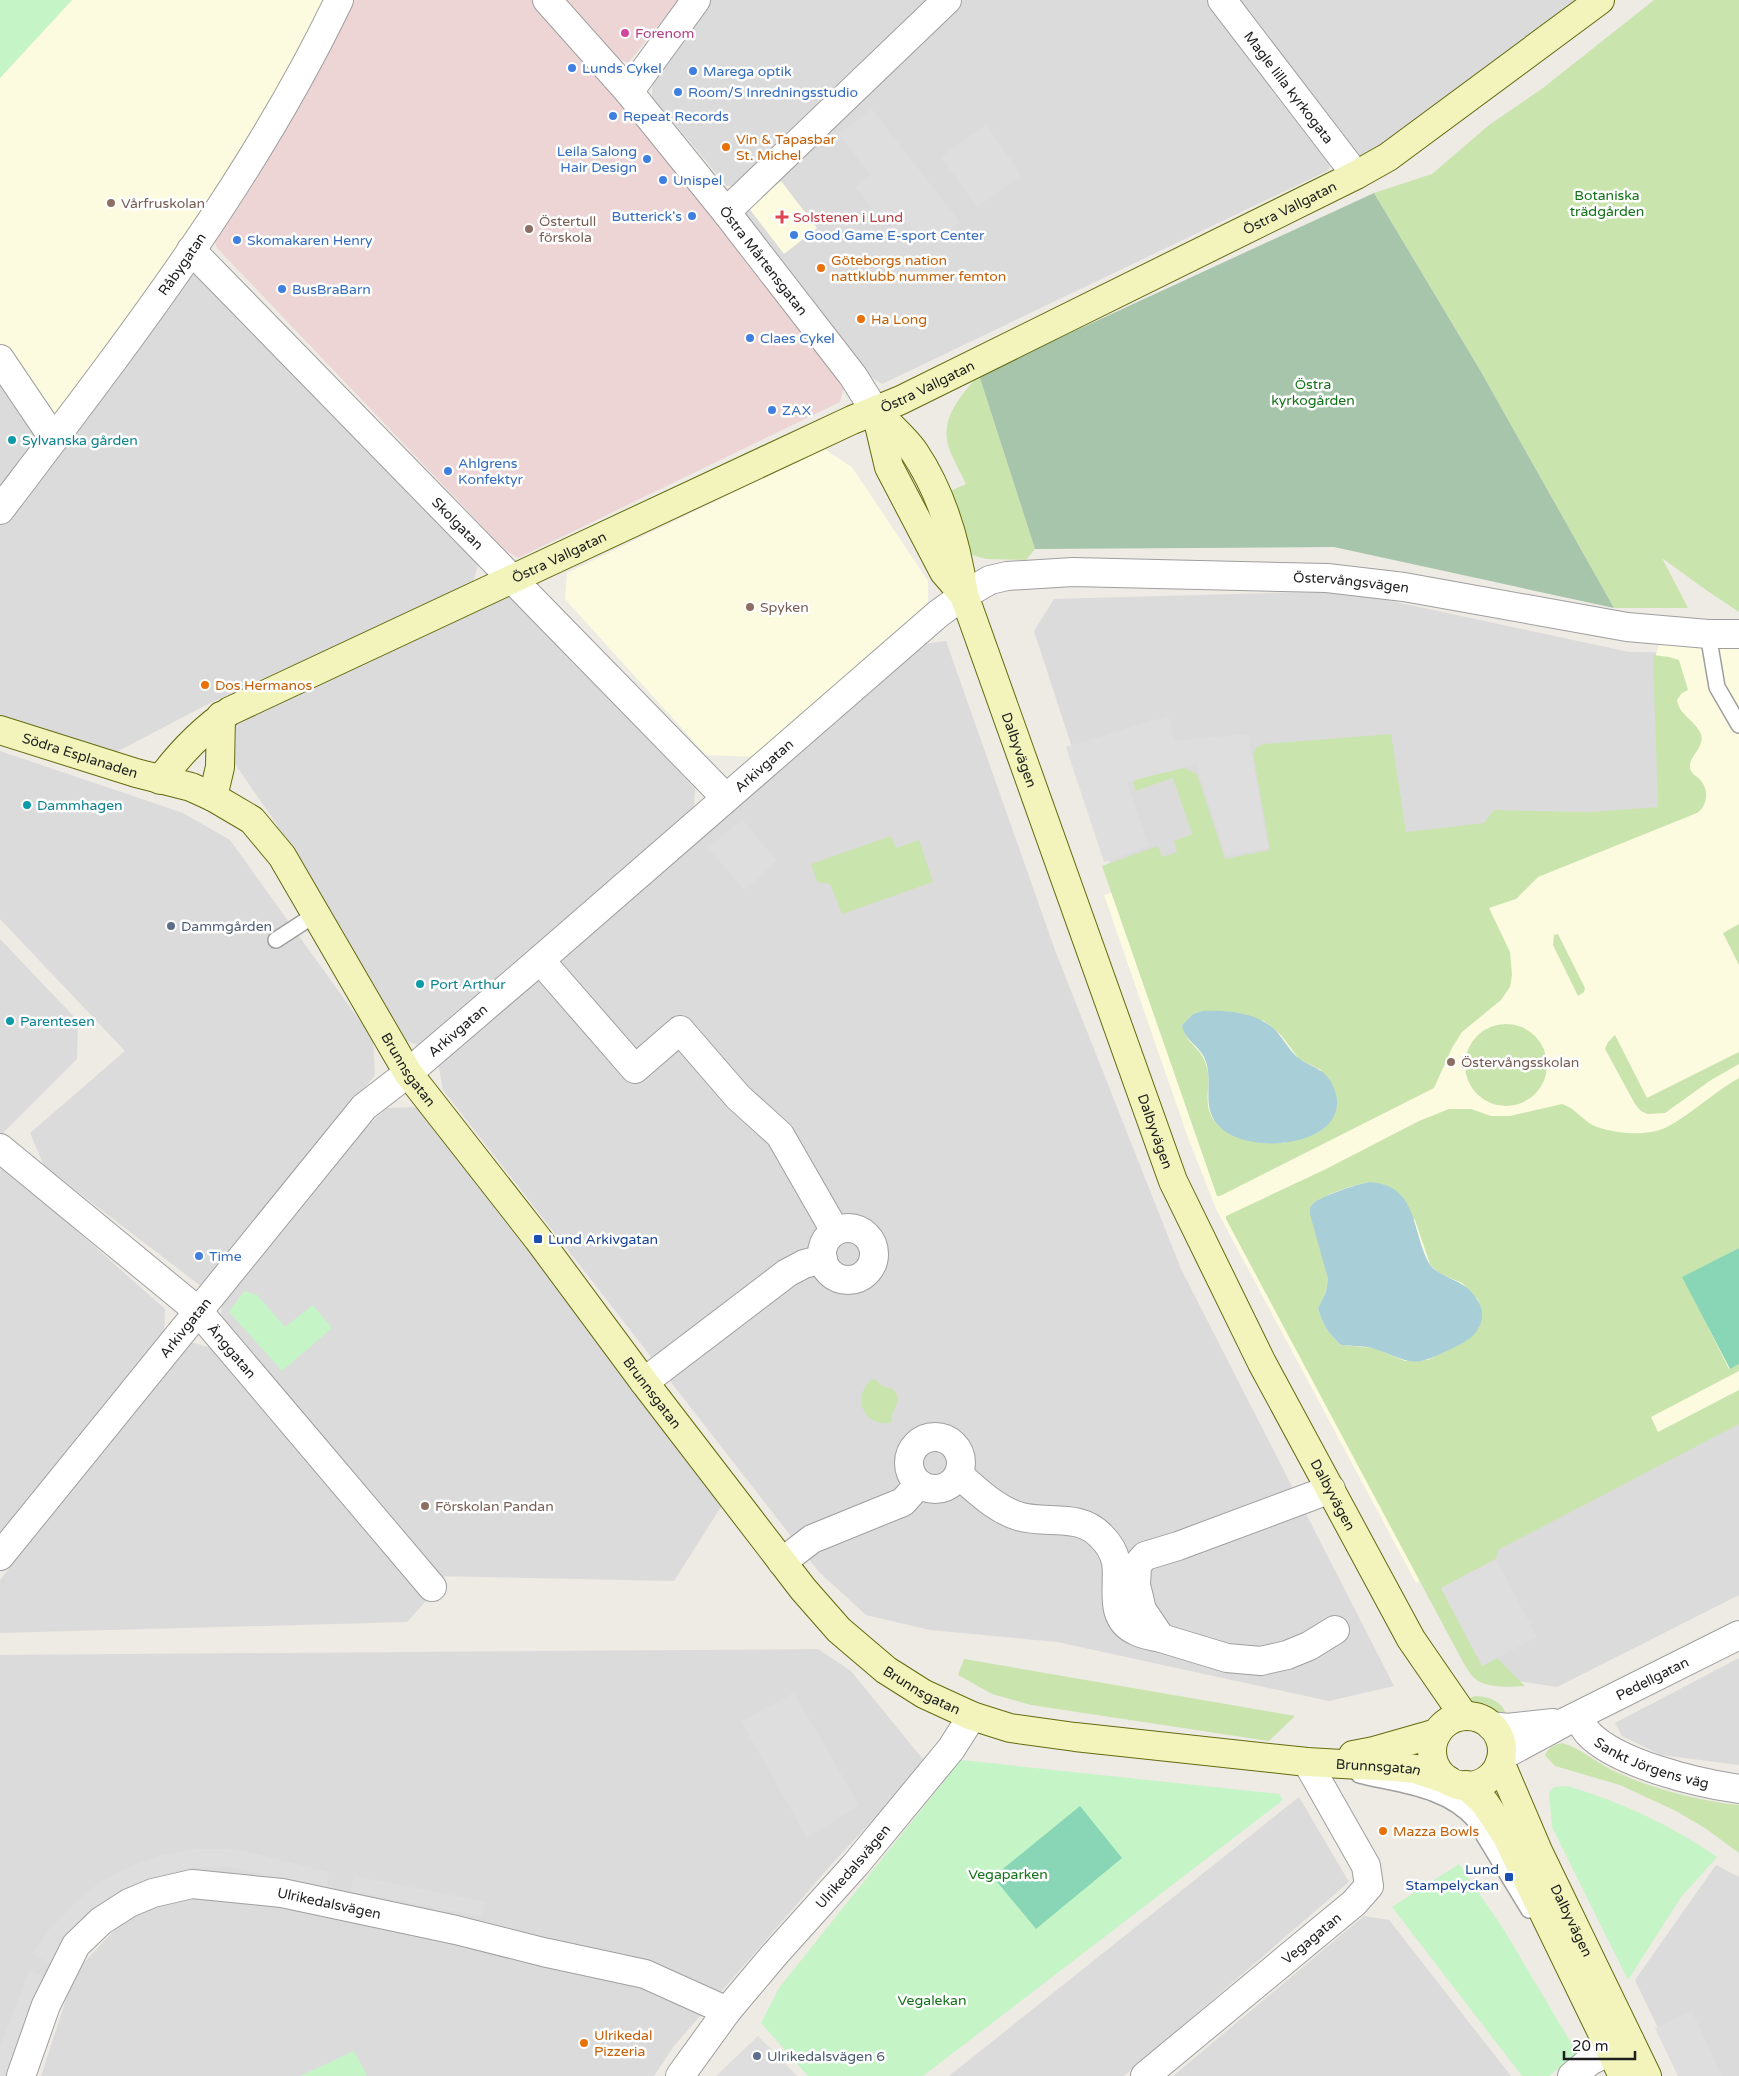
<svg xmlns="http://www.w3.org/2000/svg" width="1739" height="2076" font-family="'Varela Round',sans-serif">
<rect width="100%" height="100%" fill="#eeeae4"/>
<!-- residential -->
<g fill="#dcdbdb">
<polygon points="707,0 937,0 745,186 727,186 652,97 652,73"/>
<polygon points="959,0 1209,0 1330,156 1329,170 882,384 859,369 741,214"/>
<polygon points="1228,0 1582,0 1366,158 1353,156"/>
<polygon points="188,272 206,274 479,562 473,582 204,706 109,756 0,721 0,524"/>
<polygon points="0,373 33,424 37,450 0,502"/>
<polygon points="1345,591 1629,652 1739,653 1739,1595 1557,1687 1486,1676 1215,1185 1034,631 1054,599"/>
<polygon points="498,594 524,603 695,789 694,808 418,1045 395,1037 314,885 271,816 235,764 236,723"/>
<polygon points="946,641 1056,953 1181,1269 1394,1686 1329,1701 1057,1642 930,1630 866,1615 819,1572 443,1090 438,1062 923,644"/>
<polygon points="0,751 183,813 230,840 373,1039 375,1075 202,1287 44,1166 30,1133 125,1051 0,919"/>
<polygon points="0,939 78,1021 77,1059 0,1136"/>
<polygon points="417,1107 724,1502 674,1581 432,1576 355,1479 221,1315 222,1298 335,1156 387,1108"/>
<polygon points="0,1163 165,1309 164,1333 0,1540"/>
<polygon points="191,1342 218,1350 426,1601 407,1622 0,1633 0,1580"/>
<polygon points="818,1649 851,1671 926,1763 830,1866 674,2046 654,2076 41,2076 75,1972 124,1920 91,1921 16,2076 0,2076 0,1655"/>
<polygon points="1739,1658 1739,1765 1661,1755 1622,1736 1615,1723"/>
<polygon points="1299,1797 1349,1882 1124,2076 949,2076"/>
<polygon points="1716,1865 1739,1877 1739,2076 1681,2076 1635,1980"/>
<polygon points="1364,1916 1389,1920 1511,2076 1173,2076"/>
</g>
<!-- commercial -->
<g fill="#edd5d5">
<polygon points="349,0 540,0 630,103 845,384 840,402 518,558 505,550 217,248 211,232"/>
<polygon points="558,0 679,0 628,63 608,54"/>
</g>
<!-- education -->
<g fill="#fcfbdf">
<polygon points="72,0 325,0 335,9 54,439 0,359 0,78"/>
<polygon points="781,181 817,228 784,254 748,207"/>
<polygon points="824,449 852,467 928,581 928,614 756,757 706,755 565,599 567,573"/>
<polygon points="1664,631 1739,634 1739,1419 1416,1583 1216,1209 1187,1135 1104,895 1225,861 1661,809 1656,654"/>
</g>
<!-- grass -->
<g fill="#cae4ae" fill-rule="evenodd">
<polygon points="1654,0 1739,0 1739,612 1706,590 1662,558 1688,608 1614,608 1480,370 1374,193 1432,174 1489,125 1543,88"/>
<path d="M 979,375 L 1035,549 L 1026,560 L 986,559 L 972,555 L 948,492 L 966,484 C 961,473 948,451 947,440 C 943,414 964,392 979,375 Z"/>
<path d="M 1653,655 L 1669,657 L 1679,660 L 1688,690 L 1682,693 L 1677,700 C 1679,715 1695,720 1701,734 C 1705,748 1689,755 1690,767 C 1690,774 1698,776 1702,782 C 1709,792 1707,806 1697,813 L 1538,877 L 1516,899 L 1489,908 L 1510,952 L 1512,975 L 1510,987 L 1501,1000 L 1462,1032 L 1452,1048 L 1434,1088 L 1220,1196 L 1217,1196 L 1102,866 L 1158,846 L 1162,857 L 1177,852 L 1174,841 L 1192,834 L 1173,778 L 1135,791 L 1133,783 L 1136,779 L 1184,768 L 1197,774 L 1225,859 L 1270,850 L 1253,753 L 1257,747 L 1264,744 L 1391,734 L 1406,832 L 1484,823 L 1494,810 L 1590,812 L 1658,807 ZM 1202,1011 L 1223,1011 L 1264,1021 L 1281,1035 L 1299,1059 L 1321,1070 L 1285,1143 C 1261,1144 1217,1139 1209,1110 C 1205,1096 1211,1081 1207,1068 C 1204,1054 1196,1049 1188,1039 C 1185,1035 1184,1030 1182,1025 L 1193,1014 Z"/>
<polygon points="891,836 896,848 919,840 933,882 842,914 830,884 817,882 811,864"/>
<polygon points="1739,924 1739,965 1723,933"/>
<polygon points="1558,934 1585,988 1584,992 1578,996 1553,945 1554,935"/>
<circle cx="1506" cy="1065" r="41"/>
<polygon points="1615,1035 1647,1098 1739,1052 1739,1064 1711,1080 1665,1113 1647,1114 1641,1111 1635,1104 1605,1049 1608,1042"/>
<path d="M 1739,1078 L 1739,1248 L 1683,1277 L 1729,1369 L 1739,1364 L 1739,1371 L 1651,1417 L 1658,1432 L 1739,1390 L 1739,1424 L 1498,1550 L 1496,1559 L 1441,1588 L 1482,1666 L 1497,1658 L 1525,1686 C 1511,1687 1490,1688 1478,1681 C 1471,1676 1467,1669 1463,1662 L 1226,1219 L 1226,1216 L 1324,1170 L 1419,1121 L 1449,1109 L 1471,1109 L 1491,1116 L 1510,1116 L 1562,1104 C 1576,1108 1583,1122 1597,1127 C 1617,1134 1650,1137 1669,1126 C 1694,1112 1714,1092 1739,1078 ZM 1369,1182 L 1415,1220 L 1430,1264 L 1438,1273 L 1462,1283 L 1478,1300 L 1481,1309 L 1479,1327 L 1472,1336 L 1428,1360 L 1405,1361 L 1374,1348 L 1341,1345 C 1329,1334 1322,1324 1318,1308 L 1326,1292 L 1328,1279 L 1311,1206 C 1321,1195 1353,1185 1369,1182 Z"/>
<path d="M 872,1379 L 876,1380 L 882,1386 L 893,1389 C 905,1404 890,1407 892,1421 L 890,1423 C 863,1427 851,1396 872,1379 Z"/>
<polygon points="964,1659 1295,1716 1269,1741 1031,1705 992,1694 958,1675"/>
<path d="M 1475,1696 C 1491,1697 1502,1701 1507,1717 C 1490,1716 1478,1713 1466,1700 Z"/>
<path d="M 1562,1743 C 1581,1748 1598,1764 1616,1772 C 1653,1789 1699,1801 1739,1805 L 1739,1853 L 1705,1828 L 1676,1811 L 1620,1785 L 1555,1766 L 1545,1755 C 1549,1747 1554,1745 1562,1743 Z"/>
</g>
<!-- cemetery -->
<polygon fill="#a7c5ab" points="1374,193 1480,370 1614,608 1334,547 1035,549 979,375"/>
<!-- park -->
<g fill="#c5f4c7">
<polygon points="0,0 72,0 0,78"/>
<polygon points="244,1291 257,1295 285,1327 313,1305 332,1328 282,1371 229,1312"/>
<polygon points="961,1760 1279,1794 1283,1800 923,2076 808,2076 761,2023 779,1988"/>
<path d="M 1567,1786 C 1621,1802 1671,1825 1717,1857 L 1681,1897 L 1628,1980 L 1552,1827 L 1549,1792 L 1554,1787 Z"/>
<polygon points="1459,1864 1504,1930 1577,2053 1549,2076 1522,2076 1392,1907"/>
<polygon points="354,2051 367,2075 365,2076 300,2076"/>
</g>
<!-- pitch -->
<g fill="#89d6b6">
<polygon points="1739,1248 1739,1364 1730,1369 1682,1277"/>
<polygon points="1080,1806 1122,1858 1036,1929 993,1877"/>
</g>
<!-- parking -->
<g fill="#dedede">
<polygon points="872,109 960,222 927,247 900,212 884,224 855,187 870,175 839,134"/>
<polygon points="986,125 1021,175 977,207 941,157"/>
<polygon points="1168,716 1174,741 1248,734 1268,848 1226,856 1196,764 1127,782 1149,846 1104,862 1066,747"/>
<polygon points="742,819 777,861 744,890 708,848"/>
<polygon points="1496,1559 1537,1637 1482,1666 1441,1588"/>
<polygon points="794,1693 859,1805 807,1838 741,1721"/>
<polygon points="194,1849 230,1849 249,1852 329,1872 326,1889 230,1867 192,1867 168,1873 129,1886 110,1899 90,1915 52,1964 32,1954 48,1931 77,1901 98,1884 121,1870 162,1855"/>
<polygon points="354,1876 485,1902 482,1917 351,1891"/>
<polygon points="29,1970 44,1976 7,2076 0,2076 0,2048"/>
<polygon points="1692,2011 1722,2076 1678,2076 1655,2028"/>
<polygon points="758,2036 797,2076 716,2076"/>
</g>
<!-- water -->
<g fill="#a8ced8">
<path d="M 1202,1011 C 1225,1010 1256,1012 1274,1029 C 1282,1036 1287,1047 1295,1055 C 1306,1066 1323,1067 1331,1082 C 1365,1144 1247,1161 1217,1124 C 1201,1104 1214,1081 1205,1059 C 1199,1045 1184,1040 1182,1025 L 1193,1014 Z"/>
<path d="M 1369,1182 C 1418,1185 1411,1229 1429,1263 C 1440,1281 1468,1277 1480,1305 C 1483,1312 1483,1320 1479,1327 C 1474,1338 1463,1343 1453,1348 C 1411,1368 1417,1364 1375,1349 C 1365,1345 1352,1347 1341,1345 C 1329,1334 1322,1324 1318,1308 L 1326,1292 L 1328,1279 L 1310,1214 C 1310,1213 1310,1207 1311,1206 C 1316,1197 1358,1184 1369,1182 Z"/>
</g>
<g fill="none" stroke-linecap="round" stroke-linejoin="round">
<!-- lane casing -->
<g stroke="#9f9f9f" stroke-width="18">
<g id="lane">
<polyline points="1708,634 1717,687 1739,725"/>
<polyline points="276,940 316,914"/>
<path d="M 1359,1775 C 1399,1785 1447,1788 1475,1821 L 1529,1910"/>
</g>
</g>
<!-- street casing -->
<g stroke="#9f9f9f" stroke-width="30">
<g id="street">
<path id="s1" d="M 547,0 L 629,92 L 726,212 L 853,376 L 875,411"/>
<path id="s2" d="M 1222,0 L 1356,175"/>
<polyline points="629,92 696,0"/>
<polyline points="726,212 947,0"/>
<path id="s3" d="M 191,250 L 726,798"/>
<polyline points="0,359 54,439"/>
<path id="s4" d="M 0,510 C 123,348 251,184 339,0"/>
<polyline points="540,960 635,1069 680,1030 738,1097 780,1135 835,1231"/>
<path id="s5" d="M 0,1148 L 198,1311 L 432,1587"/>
<circle cx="848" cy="1254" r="26"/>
<polyline points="644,1382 787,1273 804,1264 823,1259"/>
<circle cx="935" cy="1463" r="26"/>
<path d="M 959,1475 C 977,1490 995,1509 1018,1516 C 1045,1525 1079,1512 1101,1536 C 1108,1543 1114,1552 1116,1562 C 1120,1585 1107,1618 1136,1631 C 1143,1635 1153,1636 1161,1638"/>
<polyline points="1331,1489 1178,1546 1145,1556 1137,1565 1136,1585 1142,1610 1161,1638 1227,1658 1261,1661 1287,1655 1309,1646 1335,1630"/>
<path id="s6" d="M 0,1556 L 364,1107 L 408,1073 L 540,960 L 938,614 L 964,595 L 990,580 L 1007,576 L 1073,572 L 1327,578 L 1404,587 L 1627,627 L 1708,634 L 1739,634"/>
<polyline points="782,1562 812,1539 903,1502 919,1484"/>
<path id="s7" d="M 1577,1717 C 1581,1722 1584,1728 1588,1733 C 1617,1764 1698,1783 1739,1789"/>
<polyline points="1491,1726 1507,1728 1553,1723"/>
<path id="s8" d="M 1502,1756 L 1565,1722 L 1739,1635"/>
<path id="s9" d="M 21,2076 L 46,2005 L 76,1945 L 101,1921 L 129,1903 L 153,1893 L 192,1884 L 282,1893 L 456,1930 L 543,1952 L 645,1974 L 727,2011"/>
<path id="s10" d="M 680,2076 L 727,2011 L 775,1954 L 856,1864 L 951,1749 L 972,1716"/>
<path id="s11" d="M 1145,2076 L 1354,1903 L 1369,1886 L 1366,1866 L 1307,1762"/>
<polyline points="1572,2076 1590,2061 1630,2041"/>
</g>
</g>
<!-- secondary casing -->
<g stroke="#646b0e" stroke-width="30">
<g id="secondary">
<path id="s12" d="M 875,411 C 888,424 905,438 915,453 C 943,495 957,546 964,595 L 1173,1181 L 1262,1363 L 1411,1639 L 1464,1716"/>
<polyline points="876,412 889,467 944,572 962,593"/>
<path id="s13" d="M 0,730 L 136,773 L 191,787 L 213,797 L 252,820 L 282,856 L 408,1073 L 538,1239 L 644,1382 L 803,1589 L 839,1630 L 886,1670 L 924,1694 L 972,1716 L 1010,1728 L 1075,1737 L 1307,1762 L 1395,1767 L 1415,1769 L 1448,1780"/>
<path id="s14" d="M 160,780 C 180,753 202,730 230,711 L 852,420 L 901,400 L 1356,175 L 1388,157 L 1600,0"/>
<polyline points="213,797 220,767 221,716"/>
<circle cx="1467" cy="1751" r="35"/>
<polyline points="1353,1755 1374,1751 1437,1733"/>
<path id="s15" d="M 1500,1762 L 1538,1851 L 1647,2076"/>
<polyline points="1466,1785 1485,1803 1506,1835 1623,2076"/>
</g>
</g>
<!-- lane -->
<use href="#lane" stroke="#fff" stroke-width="15"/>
<!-- street -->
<use href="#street" stroke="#fff" stroke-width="28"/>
<!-- secondary -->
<use href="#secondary" stroke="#f2f4bc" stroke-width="28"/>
</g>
<!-- markers -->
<circle fill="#d1479c" stroke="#fff" stroke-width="2" cx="625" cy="33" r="5"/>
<g fill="#3f7fe0" stroke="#fff" stroke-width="2">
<circle cx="572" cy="68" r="5"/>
<circle cx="693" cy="71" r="5"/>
<circle cx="678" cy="92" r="5"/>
<circle cx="613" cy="116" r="5"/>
<circle cx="647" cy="159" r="5"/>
<circle cx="663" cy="180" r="5"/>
<circle cx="692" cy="216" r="5"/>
<circle cx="794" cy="235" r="5"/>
<circle cx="237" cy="240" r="5"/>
<circle cx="282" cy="289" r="5"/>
<circle cx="750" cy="338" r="5"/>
<circle cx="772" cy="410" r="5"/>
<circle cx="448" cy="471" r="5"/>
<circle cx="199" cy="1256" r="5"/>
</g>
<g fill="#e8710a" stroke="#fff" stroke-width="2">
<circle cx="726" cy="147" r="5"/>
<circle cx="821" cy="268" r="5"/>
<circle cx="861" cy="319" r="5"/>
<circle cx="205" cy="685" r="5"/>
<circle cx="1383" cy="1831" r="5"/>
<circle cx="584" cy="2043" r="5"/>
</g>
<g fill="#8d6e63" stroke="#fff" stroke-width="2">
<circle cx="111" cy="203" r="5"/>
<circle cx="529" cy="229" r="5"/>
<circle cx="750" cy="607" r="5"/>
<circle cx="1451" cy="1062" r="5"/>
<circle cx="425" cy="1506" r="5"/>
</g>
<path fill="#e0444e" stroke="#fff" stroke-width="2" d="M779.5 209.5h5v5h5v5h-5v5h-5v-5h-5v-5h5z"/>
<g fill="#0f9aa8" stroke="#fff" stroke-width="2">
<circle cx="12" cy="440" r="5"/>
<circle cx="27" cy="805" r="5"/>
<circle cx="420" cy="984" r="5"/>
<circle cx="10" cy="1021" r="5"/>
</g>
<g fill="#5c6f8a" stroke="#fff" stroke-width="2">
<circle cx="171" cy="926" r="5"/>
<circle cx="757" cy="2056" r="5"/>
</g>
<g fill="#1a4fb4" stroke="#fff" stroke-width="2">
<rect x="533" y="1234" width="10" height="10" rx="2.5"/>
<rect x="1504" y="1872" width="10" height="10" rx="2.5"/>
</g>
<g text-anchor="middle" stroke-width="5" stroke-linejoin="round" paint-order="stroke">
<!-- hotel labels -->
<g font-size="14" fill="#b23c85" stroke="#fff" text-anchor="start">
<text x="635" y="38">Forenom</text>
</g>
<!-- shop labels -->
<g font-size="14" fill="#366cbe" stroke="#fff" text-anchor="start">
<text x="582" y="73">Lunds Cykel</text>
<text x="703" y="76">Marega optik</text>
<text x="688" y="97">Room/S Inredningsstudio</text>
<text x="623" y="121">Repeat Records</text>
<text x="637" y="156" text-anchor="end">Leila Salong<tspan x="637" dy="16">Hair Design</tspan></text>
<text x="673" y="185">Unispel</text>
<text x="682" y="221" text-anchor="end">Butterick's</text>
<text x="804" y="240">Good Game E-sport Center</text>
<text x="247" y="245">Skomakaren Henry</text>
<text x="292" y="294">BusBraBarn</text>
<text x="760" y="343">Claes Cykel</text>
<text x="782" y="415">ZAX</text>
<text x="458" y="468">Ahlgrens<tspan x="458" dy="16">Konfektyr</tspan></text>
<text x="209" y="1261">Time</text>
</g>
<!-- street labels -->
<g font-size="14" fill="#1e1e1e" stroke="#fff">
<text dy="5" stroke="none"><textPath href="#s2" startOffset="110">Magle lilla kyrkogata</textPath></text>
<text dy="5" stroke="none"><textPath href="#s14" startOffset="1272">Östra Vallgatan</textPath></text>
<text dy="5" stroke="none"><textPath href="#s1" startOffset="339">Östra Mårtensgatan</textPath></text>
<text dy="5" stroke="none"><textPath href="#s4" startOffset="306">Råbygatan</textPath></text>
<text dy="5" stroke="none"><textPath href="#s14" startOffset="868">Östra Vallgatan</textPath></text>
<text dy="5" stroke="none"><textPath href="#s3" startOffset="382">Skolgatan</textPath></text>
<text dy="5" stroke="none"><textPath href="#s14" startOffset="462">Östra Vallgatan</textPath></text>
<text dy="5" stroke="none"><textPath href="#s6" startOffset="1759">Östervångsvägen</textPath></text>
<text dy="5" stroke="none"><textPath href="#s12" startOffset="374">Dalbyvägen</textPath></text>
<text dy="5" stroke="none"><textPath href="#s13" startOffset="84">Södra Esplanaden</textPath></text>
<text dy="5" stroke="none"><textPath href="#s6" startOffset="1104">Arkivgatan</textPath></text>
<text dy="5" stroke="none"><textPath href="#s6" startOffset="699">Arkivgatan</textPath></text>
<text dy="5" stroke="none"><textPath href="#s13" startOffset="564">Brunnsgatan</textPath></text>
<text dy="5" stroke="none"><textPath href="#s12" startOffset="779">Dalbyvägen</textPath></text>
<text dy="5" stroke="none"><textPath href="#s6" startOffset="294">Arkivgatan</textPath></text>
<text dy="5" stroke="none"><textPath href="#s5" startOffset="309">Änggatan</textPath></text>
<text dy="5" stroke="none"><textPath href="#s13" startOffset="969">Brunnsgatan</textPath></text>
<text dy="5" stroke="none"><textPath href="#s12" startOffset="1184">Dalbyvägen</textPath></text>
<text dy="5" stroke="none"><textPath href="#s8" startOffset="169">Pedellgatan</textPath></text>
<text dy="5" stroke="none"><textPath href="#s13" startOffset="1374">Brunnsgatan</textPath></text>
<text dy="5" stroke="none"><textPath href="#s7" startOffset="91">Sankt Jörgens väg</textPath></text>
<text dy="5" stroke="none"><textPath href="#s13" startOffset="1841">Brunnsgatan</textPath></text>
<text dy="5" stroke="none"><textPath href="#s10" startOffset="272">Ulrikedalsvägen</textPath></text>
<text dy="5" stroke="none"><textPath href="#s9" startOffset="415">Ulrikedalsvägen</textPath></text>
<text dy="5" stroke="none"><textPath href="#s15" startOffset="174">Dalbyvägen</textPath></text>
<text dy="5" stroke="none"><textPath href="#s11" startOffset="216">Vegagatan</textPath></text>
</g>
<!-- food labels -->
<g font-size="14" fill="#c56008" stroke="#fff" text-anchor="start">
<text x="736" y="144">Vin &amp; Tapasbar<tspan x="736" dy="16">St. Michel</tspan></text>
<text x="831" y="265">Göteborgs nation<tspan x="831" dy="16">nattklubb nummer femton</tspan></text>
<text x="871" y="324">Ha Long</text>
<text x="215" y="690">Dos Hermanos</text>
<text x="1393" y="1836">Mazza Bowls</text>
<text x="594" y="2040">Ulrikedal<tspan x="594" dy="16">Pizzeria</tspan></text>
</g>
<!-- park labels -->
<g font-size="14" fill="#15721a" stroke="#fff">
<text x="1607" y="200">Botaniska<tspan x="1607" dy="16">trädgården</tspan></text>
<text x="1313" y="389">Östra<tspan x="1313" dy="16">kyrkogården</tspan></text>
<text x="1008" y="1879">Vegaparken</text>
<text x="932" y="2005">Vegalekan</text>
</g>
<!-- education labels -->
<g font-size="14" fill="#785e54" stroke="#fff" text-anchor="start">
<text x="121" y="208">Vårfruskolan</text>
<text x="539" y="226">Östertull<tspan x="539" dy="16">förskola</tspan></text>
<text x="760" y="612">Spyken</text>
<text x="1461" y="1067">Östervångsskolan</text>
<text x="435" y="1511">Förskolan Pandan</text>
</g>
<!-- health labels -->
<g font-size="14" fill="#be3a42" stroke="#fff" text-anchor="start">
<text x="793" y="222">Solstenen i Lund</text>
</g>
<!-- culture labels -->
<g font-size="14" fill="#0d838f" stroke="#fff" text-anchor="start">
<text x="22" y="445">Sylvanska gården</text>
<text x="37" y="810">Dammhagen</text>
<text x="430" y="989">Port Arthur</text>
<text x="20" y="1026">Parentesen</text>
</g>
<!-- service labels -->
<g font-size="14" fill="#4e5e75" stroke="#fff" text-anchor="start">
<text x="181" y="931">Dammgården</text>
<text x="767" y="2061">Ulrikedalsvägen 6</text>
</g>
<!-- transit labels -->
<g font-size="14" fill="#164399" stroke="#fff" text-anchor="start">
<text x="548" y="1244">Lund Arkivgatan</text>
<text x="1499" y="1874" text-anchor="end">Lund<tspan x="1499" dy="16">Stampelyckan</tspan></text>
</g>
</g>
<!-- scale -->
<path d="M1564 2051v8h71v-8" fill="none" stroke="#1e1e1e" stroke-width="2.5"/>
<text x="1572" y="2051" font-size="15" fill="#1e1e1e" stroke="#ffffff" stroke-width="4" paint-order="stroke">20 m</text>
</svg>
